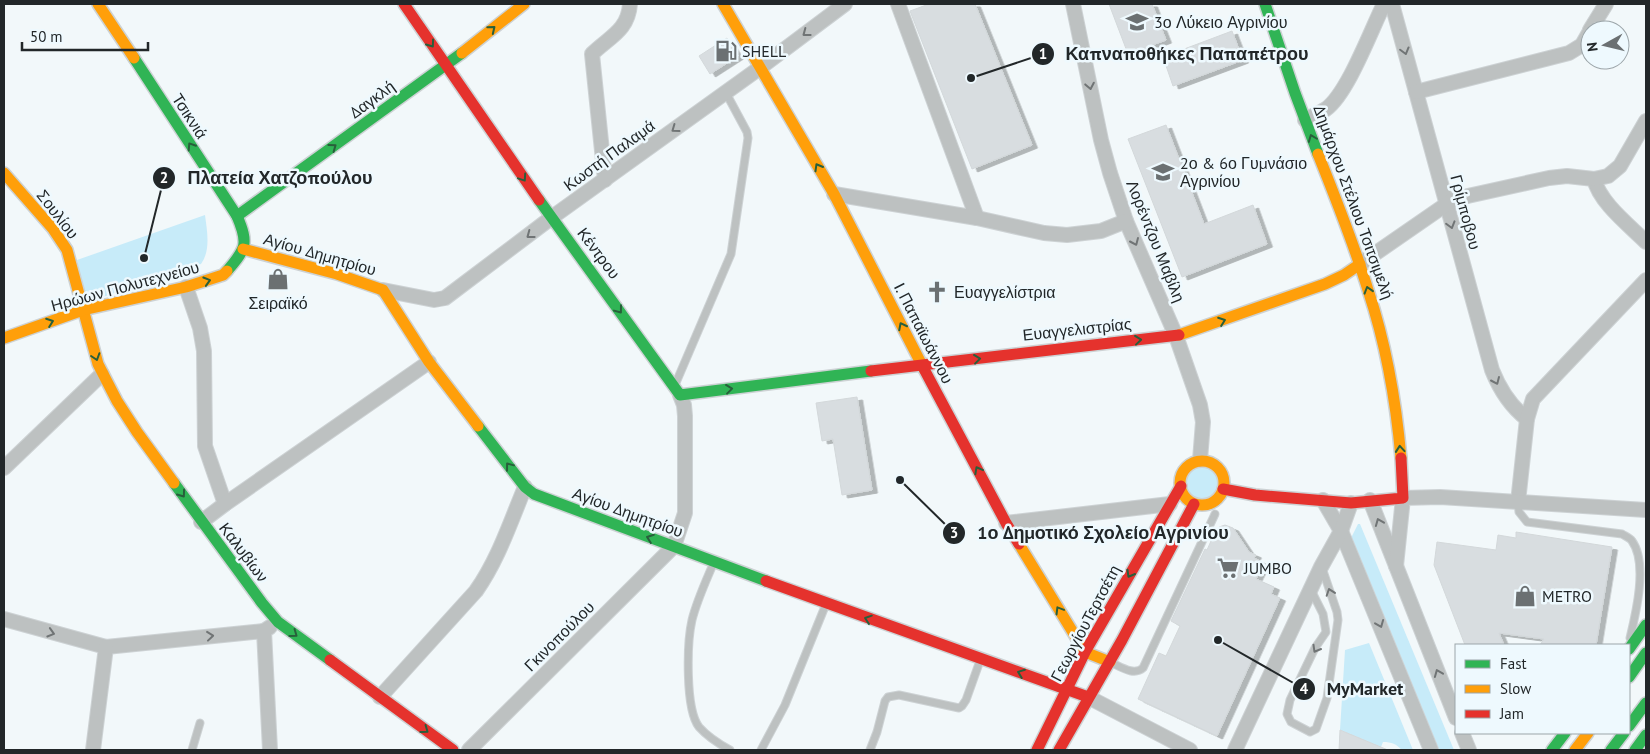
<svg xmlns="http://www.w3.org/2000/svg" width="1650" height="754" font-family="'PT Sans',sans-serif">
<defs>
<filter id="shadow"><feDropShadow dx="5.5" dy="3" stdDeviation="0" flood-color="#0004"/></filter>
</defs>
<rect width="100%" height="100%" fill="#f2f8fa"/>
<!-- green -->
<g fill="#c7ebf9">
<path d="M 205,215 C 207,231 211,250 201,264 L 91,301 L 85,300 L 77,260 Z"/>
<circle cx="1202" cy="483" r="18"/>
<polygon points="1358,524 1360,524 1454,750 1439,750 1351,538"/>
<path d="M 1369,643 L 1413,750 L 1402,750 C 1396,744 1392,742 1383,742 L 1381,747 L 1340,730 L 1345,650 Z"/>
</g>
<!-- building -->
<g fill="#d8dde0" stroke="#d3d8da" filter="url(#shadow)">
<polygon points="929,4 975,4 1032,145 972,169 910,11"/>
<polygon points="1109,4 1152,4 1166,40 1128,54"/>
<polygon points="1232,31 1243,60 1173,86 1163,57"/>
<polygon points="727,38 738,56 710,74 699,56"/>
<polygon points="1166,125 1204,224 1253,205 1267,244 1182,277 1128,139"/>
<polygon points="857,397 872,490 842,495 833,439 822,441 816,403"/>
<polygon points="1225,525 1233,528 1249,552 1256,555 1254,558 1264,563 1256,579 1274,587 1271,594 1280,598 1217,736 1138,699 1159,653 1166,656 1180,626 1171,621 1205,549 1207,550 1215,532 1219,527"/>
<polygon points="1516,532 1612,547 1596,645 1540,645 1544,639 1499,633 1504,645 1465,645 1434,565 1437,542 1496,550 1498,535 1516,538"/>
<polygon points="1340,730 1388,750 1339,750"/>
</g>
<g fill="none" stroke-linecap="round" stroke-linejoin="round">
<!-- lane casing -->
<g stroke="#cdd2d4" stroke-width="9">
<g id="lane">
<polyline points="675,385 731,254 748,138 747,132 726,93"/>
<path d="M 1518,502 L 1519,512 L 1527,522 L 1622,534 C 1625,536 1630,538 1632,541 C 1648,563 1636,613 1630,638"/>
<path d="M 714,562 C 706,581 697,600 692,620 C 687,642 685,709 699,727 C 707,736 719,744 730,750"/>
<polyline points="1311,590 1323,614 1326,632 1315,648 1290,700 1287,714 1291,722 1310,732 1316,729 1327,698 1338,620 1337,612 1322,568"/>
<path d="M 1112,663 C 1121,667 1134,676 1143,668 L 1215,514"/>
<polyline points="192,750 200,723"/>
<polyline points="761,750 785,705 826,604"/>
<polyline points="870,750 877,732 885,701 888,697 899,695 959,708 962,706 966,700 981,658"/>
</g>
</g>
<!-- street casing -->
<g stroke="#cdd2d4" stroke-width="16">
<g id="street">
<polyline points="898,4 977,218"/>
<polyline points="1073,4 1101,140 1110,173 1126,221 1176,336 1200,405 1203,422 1200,460"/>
<path d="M 1392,4 L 1492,370 C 1500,390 1510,406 1527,419"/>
<polyline points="1590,30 1606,4"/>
<polyline points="1416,92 1569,53 1582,45 1590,31"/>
<path d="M 1305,120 C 1312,116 1320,113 1326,109 C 1348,93 1371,30 1384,4"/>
<path d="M 1594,179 C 1600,203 1629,225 1646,242"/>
<path d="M 605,180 L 592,54 C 609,37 628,31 630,4"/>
<polyline points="834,194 977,218 1044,233 1067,235 1101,231 1126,221"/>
<polyline points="1360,264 1454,199 1549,178 1567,176 1594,179 1608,176 1620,166 1646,121"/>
<polyline points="186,287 200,328 204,351 205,446 225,504"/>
<polyline points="383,290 434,300 445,298 551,218 761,67 845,4"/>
<polyline points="4,468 102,374"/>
<polyline points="1323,500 1341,531 1431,750"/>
<polyline points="1370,500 1456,718"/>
<polyline points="1518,502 1527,419 1533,399 1646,280"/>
<polyline points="201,522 225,504 429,362"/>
<polyline points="1006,523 1170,504"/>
<polyline points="1396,566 1403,498 1440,497 1646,510"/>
<polyline points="4,619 106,647 264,631"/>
<polyline points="270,627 264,631 270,750"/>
<path d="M 380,697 L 476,591 C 498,560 510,523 525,487"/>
<polyline points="1088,697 1190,750"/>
<polyline points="1462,733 1469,750"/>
<polyline points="93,750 106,647"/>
<polyline points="469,750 674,546 685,513 685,416 684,405 680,395"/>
<polyline points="1235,750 1321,567 1341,531 1351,503"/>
</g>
</g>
<!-- fast casing -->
<g stroke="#cdd2d4" stroke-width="14">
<g id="fast">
<polyline points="1265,4 1295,93 1318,154"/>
<path d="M 134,58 L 237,216 C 249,244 246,249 227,271"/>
<polyline points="539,200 680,395 871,371"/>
<polyline points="237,216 462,53"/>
<polyline points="478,426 525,487 534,494 766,581"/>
<polyline points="174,483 262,603 278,622 330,660"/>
<polyline points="1629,649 1646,625"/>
<polyline points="1629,677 1646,653"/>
<polyline points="1629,726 1646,703"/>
<polyline points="1552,750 1565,733"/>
<polyline points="1611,750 1624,733"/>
<polyline points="1635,750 1646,735"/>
</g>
</g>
<!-- slow casing -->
<g stroke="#cdd2d4" stroke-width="14">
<g id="slow">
<polyline points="98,4 134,58"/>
<polyline points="723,4 834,194 924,369"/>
<polyline points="462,53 524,4"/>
<path d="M 1318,154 C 1336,199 1354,244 1368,290 C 1386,344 1396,401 1401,458"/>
<polyline points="4,173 53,229 67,250 98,364 117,401 137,432 174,483"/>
<polyline points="243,249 337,274 383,290 429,362 478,426"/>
<polyline points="1179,335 1325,284 1344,275 1360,264"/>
<polyline points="4,338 83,310 186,287 223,275 227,271"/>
<circle cx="1202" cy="483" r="22"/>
<polyline points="1019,544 1085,652 1110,662"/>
<polyline points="1575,750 1588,733"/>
</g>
</g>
<!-- jam casing -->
<g stroke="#cdd2d4" stroke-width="14">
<g id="jam">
<polyline points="404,4 539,200"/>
<polyline points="924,369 1006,523 1019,544"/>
<polyline points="871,371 1179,335"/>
<polyline points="1223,489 1255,495 1351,503 1403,498 1401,458"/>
<polyline points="766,581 1088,697"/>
<polyline points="330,660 453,750"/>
<polyline points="1037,750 1085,652 1181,486"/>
<polyline points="1059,750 1122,640 1194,504"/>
</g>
</g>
<!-- lane -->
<use href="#lane" stroke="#bdc1c1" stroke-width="7"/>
<!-- street -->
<use href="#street" stroke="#bdc1c1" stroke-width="14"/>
<!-- fast -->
<use href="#fast" stroke="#30b455" stroke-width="11"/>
<!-- slow -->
<use href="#slow" stroke="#ff9f0a" stroke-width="11"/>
<!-- jam -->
<use href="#jam" stroke="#e5322d" stroke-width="11"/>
</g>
<!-- one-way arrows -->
<defs><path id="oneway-chevron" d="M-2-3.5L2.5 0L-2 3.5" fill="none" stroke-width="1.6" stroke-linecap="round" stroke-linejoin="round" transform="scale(1.25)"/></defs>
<g stroke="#285f3b">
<use href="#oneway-chevron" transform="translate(492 29) rotate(-39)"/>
<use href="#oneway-chevron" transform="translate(431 44) rotate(54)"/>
<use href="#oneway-chevron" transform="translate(1312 138) rotate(-111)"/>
<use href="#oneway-chevron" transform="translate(191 146) rotate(-123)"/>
<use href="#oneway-chevron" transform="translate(333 147) rotate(-36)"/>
<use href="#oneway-chevron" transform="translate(818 167) rotate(-120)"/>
<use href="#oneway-chevron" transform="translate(523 178) rotate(56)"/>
<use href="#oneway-chevron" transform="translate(207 281) rotate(-17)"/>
<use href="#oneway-chevron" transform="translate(1368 290) rotate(-107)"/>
<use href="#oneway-chevron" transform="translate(619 310) rotate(53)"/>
<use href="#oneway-chevron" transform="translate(1222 321) rotate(-20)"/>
<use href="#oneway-chevron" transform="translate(50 322) rotate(-20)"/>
<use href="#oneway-chevron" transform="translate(902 326) rotate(-117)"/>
<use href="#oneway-chevron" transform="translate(1138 340) rotate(-6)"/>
<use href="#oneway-chevron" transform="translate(96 357) rotate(72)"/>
<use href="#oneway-chevron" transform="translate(977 359) rotate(-7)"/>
<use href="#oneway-chevron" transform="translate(729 389) rotate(-7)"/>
<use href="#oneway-chevron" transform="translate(1400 449) rotate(-95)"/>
<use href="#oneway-chevron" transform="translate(509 466) rotate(-127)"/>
<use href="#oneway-chevron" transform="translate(978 470) rotate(-118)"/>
<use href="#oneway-chevron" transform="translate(182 494) rotate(54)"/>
<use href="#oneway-chevron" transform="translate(650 538) rotate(-160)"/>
<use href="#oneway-chevron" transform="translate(1130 574) rotate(120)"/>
<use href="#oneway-chevron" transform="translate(1059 610) rotate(-121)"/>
<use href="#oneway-chevron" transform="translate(868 619) rotate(-161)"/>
<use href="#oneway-chevron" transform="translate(294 634) rotate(36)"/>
<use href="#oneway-chevron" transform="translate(1021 673) rotate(-159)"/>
<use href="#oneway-chevron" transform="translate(425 730) rotate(36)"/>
</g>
<g stroke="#707475">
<use href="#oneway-chevron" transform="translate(806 33) rotate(143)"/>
<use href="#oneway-chevron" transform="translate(1405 51) rotate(75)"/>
<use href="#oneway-chevron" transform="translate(1090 86) rotate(79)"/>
<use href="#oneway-chevron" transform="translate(675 129) rotate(144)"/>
<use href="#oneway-chevron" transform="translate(1451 225) rotate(74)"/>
<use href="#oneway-chevron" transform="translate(530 235) rotate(143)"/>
<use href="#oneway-chevron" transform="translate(1135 242) rotate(66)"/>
<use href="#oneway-chevron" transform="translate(1496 381) rotate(66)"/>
<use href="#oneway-chevron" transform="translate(1379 522) rotate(-112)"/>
<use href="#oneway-chevron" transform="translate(1330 592) rotate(-109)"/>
<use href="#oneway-chevron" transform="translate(1380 624) rotate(68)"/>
<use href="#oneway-chevron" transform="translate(51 633) rotate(17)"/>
<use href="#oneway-chevron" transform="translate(210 636) rotate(-6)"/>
<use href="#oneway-chevron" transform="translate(1316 649) rotate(120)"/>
<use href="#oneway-chevron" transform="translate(1438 673) rotate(-112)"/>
</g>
<!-- icons -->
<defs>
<g id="school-bare" transform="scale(1.725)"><path d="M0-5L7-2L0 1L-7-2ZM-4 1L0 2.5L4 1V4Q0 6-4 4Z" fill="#6b7072" stroke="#eef9fe" stroke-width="2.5" paint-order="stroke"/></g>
<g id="fuel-bare" transform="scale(1.725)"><path d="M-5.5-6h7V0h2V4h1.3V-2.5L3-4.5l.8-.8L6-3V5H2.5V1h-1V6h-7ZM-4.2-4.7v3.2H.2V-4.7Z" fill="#6b7072" stroke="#eef9fe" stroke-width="2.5" paint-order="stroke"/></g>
<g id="shop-bare" transform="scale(1.725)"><path d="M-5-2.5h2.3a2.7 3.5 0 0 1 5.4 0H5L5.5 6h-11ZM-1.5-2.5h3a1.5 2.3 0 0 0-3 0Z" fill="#6b7072" stroke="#eef9fe" stroke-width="2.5" paint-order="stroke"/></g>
<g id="church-bare" transform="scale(1.725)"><path d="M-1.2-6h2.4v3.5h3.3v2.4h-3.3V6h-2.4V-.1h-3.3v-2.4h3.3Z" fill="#6b7072" stroke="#eef9fe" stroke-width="2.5" paint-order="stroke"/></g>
<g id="supermarket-bare" transform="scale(1.725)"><path d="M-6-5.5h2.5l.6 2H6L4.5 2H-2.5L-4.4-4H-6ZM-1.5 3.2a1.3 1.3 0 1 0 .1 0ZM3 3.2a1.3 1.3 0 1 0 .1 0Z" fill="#6b7072" stroke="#eef9fe" stroke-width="2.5" paint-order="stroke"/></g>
</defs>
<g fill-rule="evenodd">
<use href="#school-bare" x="1137" y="22"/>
<use href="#fuel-bare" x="726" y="51"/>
<use href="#school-bare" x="1163" y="172"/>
<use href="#shop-bare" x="278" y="279"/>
<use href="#church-bare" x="937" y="292"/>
<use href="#supermarket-bare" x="1228" y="568"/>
<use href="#shop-bare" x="1525" y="596"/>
</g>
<g text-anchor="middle" stroke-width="5" stroke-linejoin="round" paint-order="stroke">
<!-- poi labels -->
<g font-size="16" fill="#222729" stroke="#eef9fe" text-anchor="start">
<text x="1154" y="28">3ο Λύκειο Αγρινίου</text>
<text x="742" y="57">SHELL</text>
<text x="1180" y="169">2ο &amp; 6ο Γυμνάσιο<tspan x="1180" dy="18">Αγρινίου</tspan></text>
<text x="954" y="298">Ευαγγελίστρια</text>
<text x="278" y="309" text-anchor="middle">Σειραϊκό</text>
<text x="1244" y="574">JUMBO</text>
<text x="1542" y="602">METRO</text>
</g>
<!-- street labels -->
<g font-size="16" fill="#222729" stroke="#eef9fe">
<text transform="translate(372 99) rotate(-36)" y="6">Δαγκλή</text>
<text transform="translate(190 116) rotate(57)" y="6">Τσικνιά</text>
<text transform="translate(609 155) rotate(-36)" y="6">Κωστή Παλαμά</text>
<text transform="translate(1354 202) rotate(70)" y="6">Δημάρχου Στέλιου Τσιτσιμελή</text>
<text transform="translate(1466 212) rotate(75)" y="6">Γρίμποβου</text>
<text transform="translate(58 214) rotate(52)" y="6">Σουλίου</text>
<text transform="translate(1156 241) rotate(68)" y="6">Λορέντζου Μαβίλη</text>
<text transform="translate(599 253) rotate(53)" y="6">Κέντρου</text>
<text transform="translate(320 254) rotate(16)" y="6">Αγίου Δημητρίου</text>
<text transform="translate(125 286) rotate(-15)" y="6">Ηρώων Πολυτεχνείου</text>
<text transform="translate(1077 329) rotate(-6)" y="6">Ευαγγελιστρίας</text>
<text transform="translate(924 333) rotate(63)" y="6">Ι. Παπαϊωάννου</text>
<text transform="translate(628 512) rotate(20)" y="6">Αγίου Δημητρίου</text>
<text transform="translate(244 552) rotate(53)" y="6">Καλυβίων</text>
<text transform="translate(1085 623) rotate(-62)" y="6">ΓεωργίουΤερτσέτη</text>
<text transform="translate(559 636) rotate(-45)" y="6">Γκινοπούλου</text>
</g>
</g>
<!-- callouts -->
<path fill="none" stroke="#222729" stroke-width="2" d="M971 78L1043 54M144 258L164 178M900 480L954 533M1218 640L1304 689"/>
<g fill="#222729" stroke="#eef9fe" stroke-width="2">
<circle cx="971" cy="78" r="5"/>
<circle cx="144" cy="258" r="5"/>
<circle cx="900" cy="480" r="5"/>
<circle cx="1218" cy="640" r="5"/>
<circle cx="1043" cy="54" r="12"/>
<circle cx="164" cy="178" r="12"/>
<circle cx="954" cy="533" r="12"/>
<circle cx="1304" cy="689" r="12"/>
</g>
<g font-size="15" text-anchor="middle" font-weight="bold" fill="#fff">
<text x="1043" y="59">1</text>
<text x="164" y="183">2</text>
<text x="954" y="538">3</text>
<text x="1304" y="694">4</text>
</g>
<g font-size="18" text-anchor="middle" font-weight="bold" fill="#222729" stroke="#eef9fe" stroke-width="5" stroke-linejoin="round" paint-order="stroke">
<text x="1187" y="60">Καπναποθήκες Παπαπέτρου</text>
<text x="280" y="184">Πλατεία Χατζοπούλου</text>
<text x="1103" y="539">1ο Δημοτικό Σχολείο Αγρινίου</text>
<text x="1365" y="695">MyMarket</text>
</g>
<!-- border -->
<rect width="1650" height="754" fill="none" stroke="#222729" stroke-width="10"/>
<!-- legend -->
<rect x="1455" y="644" width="175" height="90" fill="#eef9fe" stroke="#9ca5a9"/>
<rect x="1465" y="660" width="25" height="8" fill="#30b455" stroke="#9ca5a9"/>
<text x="1500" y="669" font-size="15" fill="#222729">Fast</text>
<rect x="1465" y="685" width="25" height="8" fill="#ff9f0a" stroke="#9ca5a9"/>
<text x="1500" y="694" font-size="15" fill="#222729">Slow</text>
<rect x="1465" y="710" width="25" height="8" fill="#e5322d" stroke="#9ca5a9"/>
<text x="1500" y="719" font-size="15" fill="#222729">Jam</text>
<!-- north arrow -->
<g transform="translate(1605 45) rotate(262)"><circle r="24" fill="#eef9fe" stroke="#9ca5a9"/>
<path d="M0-4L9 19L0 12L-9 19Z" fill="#6b7072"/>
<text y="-8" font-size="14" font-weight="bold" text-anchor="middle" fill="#222729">N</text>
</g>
<!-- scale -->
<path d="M22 42v8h126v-8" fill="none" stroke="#222729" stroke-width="2.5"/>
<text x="30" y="42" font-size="15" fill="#222729" stroke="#eef9fe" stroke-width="4" paint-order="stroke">50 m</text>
</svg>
